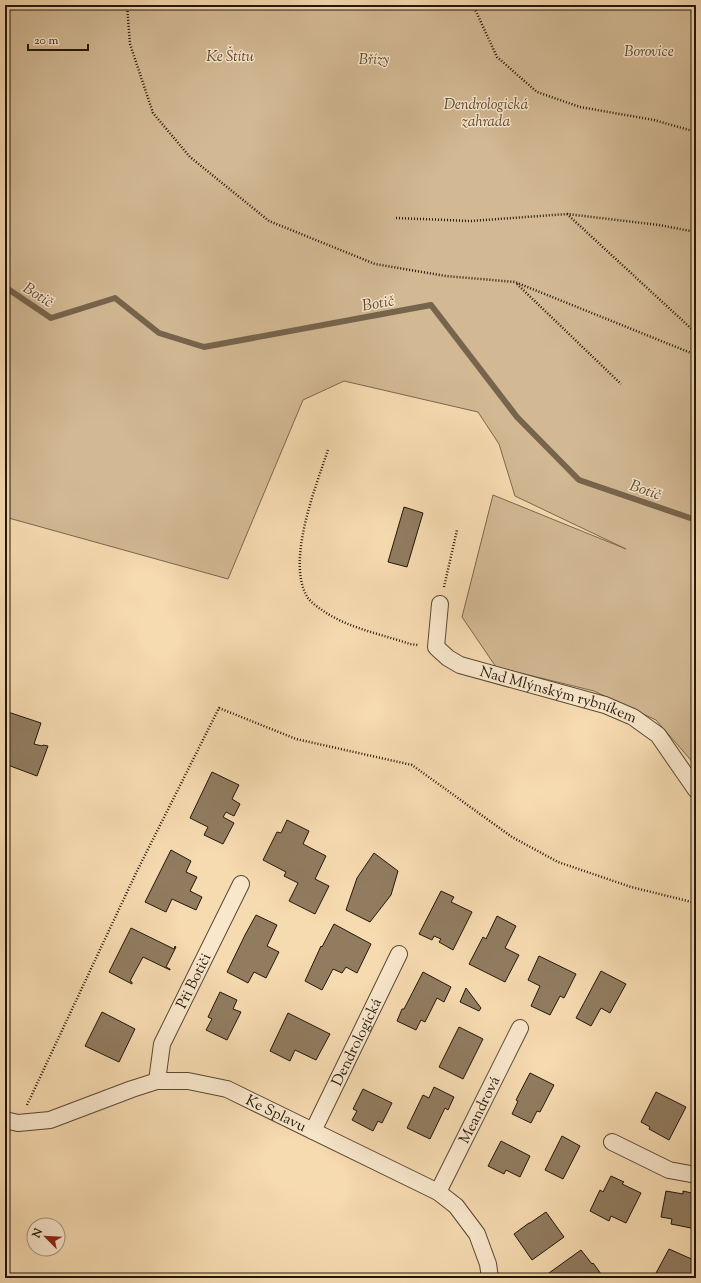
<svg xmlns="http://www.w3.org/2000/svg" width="701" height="1283" font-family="'Sorts Mill Goudy',serif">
<rect width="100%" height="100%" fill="#f6dab0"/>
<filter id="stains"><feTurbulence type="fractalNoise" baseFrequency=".005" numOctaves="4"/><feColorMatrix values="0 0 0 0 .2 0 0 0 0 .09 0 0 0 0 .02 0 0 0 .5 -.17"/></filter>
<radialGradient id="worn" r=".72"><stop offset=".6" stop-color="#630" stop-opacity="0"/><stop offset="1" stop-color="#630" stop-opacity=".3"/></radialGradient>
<!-- green -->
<polygon fill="#d2b994" stroke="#7b684f" points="5,5 696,5 696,766 656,720 594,691 496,667 462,617 493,495 626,549 515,496 499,444 478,412 344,381 303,400 228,579 5,517"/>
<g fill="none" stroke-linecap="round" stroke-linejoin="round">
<!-- stream -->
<polyline stroke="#77644c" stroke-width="6" points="5,287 51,318 115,298 159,333 204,347 431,305 517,417 579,480 696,520"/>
</g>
<!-- building -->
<g fill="#917c60" stroke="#24170a">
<polygon points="404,507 423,513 407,567 388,562"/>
<polygon points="5,711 41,723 34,744 42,746 43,745 48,746 37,776 5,764"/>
<polygon points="212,772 239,785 232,799 240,804 234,816 226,812 223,817 234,823 223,844 204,835 208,827 190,818"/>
<polygon points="287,820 309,831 303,844 326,856 315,879 329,886 315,914 289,901 298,883 284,876 286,872 263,860 277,832 281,833"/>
<polygon points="171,850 191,861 186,872 197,877 190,891 202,897 196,910 172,899 166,912 145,902"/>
<polygon points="374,853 398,871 391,895 370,922 346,910 357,878"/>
<polygon points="441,891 454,897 451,902 472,912 453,950 439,942 441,939 434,936 432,940 419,934"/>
<polygon points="256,915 277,925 267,946 279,952 266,978 254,972 248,983 227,972 245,935"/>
<polygon points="497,916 516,926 505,948 519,955 505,982 469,964 483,937 486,939"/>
<polygon points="334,924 371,944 357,973 346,967 342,973 333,969 322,990 305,981 321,946 322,947"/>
<polygon points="131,928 174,949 175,946 176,947 166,967 170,969 170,970 143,957 130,981 132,982 132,984 109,972"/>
<polygon points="539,956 576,974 564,998 560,996 550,1015 531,1006 540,986 528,980"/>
<polygon points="601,971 626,984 610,1013 601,1008 591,1026 576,1018"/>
<polygon points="423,972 451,987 444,1002 437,998 425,1022 421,1020 416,1030 397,1021 402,1009 404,1009"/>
<polygon points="466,988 481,1008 479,1011 460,1002"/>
<polygon points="220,992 237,1000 233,1009 241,1012 227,1040 206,1030 212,1019 208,1017"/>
<polygon points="102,1012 135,1029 119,1062 85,1046"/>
<polygon points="288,1013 330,1034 316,1060 295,1050 290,1061 270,1051"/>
<polygon points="459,1027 483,1039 463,1079 439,1067"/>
<polygon points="530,1073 554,1085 540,1112 537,1111 531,1123 512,1114 518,1101 516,1100"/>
<polygon points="434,1087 454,1097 448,1110 445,1108 430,1139 407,1128 423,1095 429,1098"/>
<polygon points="363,1089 392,1103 382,1123 378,1121 373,1131 352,1120 357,1111 353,1109"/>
<polygon points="656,1092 686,1107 669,1140 649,1129 650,1127 641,1122"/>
<polygon points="696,1127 696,1146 692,1145"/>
<polygon points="562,1136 580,1146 563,1179 545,1170"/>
<polygon points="501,1141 530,1156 520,1177 506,1170 504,1174 488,1166"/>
<polygon points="611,1176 624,1182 622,1184 641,1193 626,1223 611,1216 609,1221 590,1211 600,1190 603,1192"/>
<polygon points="666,1191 683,1194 683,1191 696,1194 696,1229 671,1224 672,1219 661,1217"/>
<polygon points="546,1212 564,1237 532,1260 514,1234 529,1223 530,1223"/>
<polygon points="669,1249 696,1261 696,1272 691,1278 661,1278 655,1275"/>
<polygon points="581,1250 592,1264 593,1263 604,1278 542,1278"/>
</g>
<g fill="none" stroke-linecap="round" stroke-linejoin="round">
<!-- minor casing -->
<g stroke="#584834" stroke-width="18">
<g id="minor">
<path id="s1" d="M 440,604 L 436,647 L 448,658 L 460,665 L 605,705 L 633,717 L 658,735 L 696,790"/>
<path id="s2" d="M 157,1081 L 162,1044 L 241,884"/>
<path id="s3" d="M 5,1120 L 18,1123 L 50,1120 L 132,1089 L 157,1081 L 188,1081 L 227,1089 L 438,1192 L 456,1206 L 477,1234 L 488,1264 L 490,1278"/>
<path id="s4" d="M 313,1131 L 399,954"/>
<polyline points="612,1142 669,1170 696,1175"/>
<path id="s5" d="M 438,1192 L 520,1028"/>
</g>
</g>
<!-- path -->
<g stroke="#24170a" stroke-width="2.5" stroke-dasharray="1 2" stroke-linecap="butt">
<polyline points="127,5 130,44 153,113 190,157 269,221 375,264 446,276 515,282 696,355"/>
<polyline points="473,5 497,57 537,92 580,107 654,120 696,132"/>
<polyline points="567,214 696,333"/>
<polyline points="396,218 471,221 567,214 659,225 696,232"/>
<polyline points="517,284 621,384"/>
<path d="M 328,450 C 316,486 285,563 308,598 C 311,602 317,607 322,610 C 347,628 381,634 410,644 L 418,645"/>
<polyline points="444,587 457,530"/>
<polyline points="27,1105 136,873 219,708 296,739 412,765 512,837 558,862 631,887 696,903"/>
</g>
<!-- minor -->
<use href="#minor" stroke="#f9e7cc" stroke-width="16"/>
</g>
<g text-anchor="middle" stroke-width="3" stroke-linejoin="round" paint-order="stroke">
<!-- park labels -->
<g font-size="15" font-style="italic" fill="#584833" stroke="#f9e7cc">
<text x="649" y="56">Borovice</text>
<text x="230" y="61">Ke Štítu</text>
<text x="374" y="64">Břízy</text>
<text x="486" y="109">Dendrologická<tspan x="486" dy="17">zahrada</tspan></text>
</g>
<!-- street labels -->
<g font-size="15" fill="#24170a" stroke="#f9e7cc">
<text dy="5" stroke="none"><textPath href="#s1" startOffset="176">Nad Mlýnským rybníkem</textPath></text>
<text dy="5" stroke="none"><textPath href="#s2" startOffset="108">Při Botiči</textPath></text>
<text dy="5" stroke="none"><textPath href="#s4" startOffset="99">Dendrologická</textPath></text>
<text dy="5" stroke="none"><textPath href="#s5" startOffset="92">Meandrová</textPath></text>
<text dy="5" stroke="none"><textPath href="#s3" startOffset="285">Ke Splavu</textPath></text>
</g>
<!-- water labels -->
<g font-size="16" font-style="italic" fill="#5c4b36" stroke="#f9e7cc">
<text transform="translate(39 294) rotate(32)" y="6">Botič</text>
<text transform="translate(378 302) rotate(-10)" y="6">Botič</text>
<text transform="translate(646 489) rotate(19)" y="6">Botič</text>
</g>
</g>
<!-- margin -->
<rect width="701" height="1283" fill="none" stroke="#f6dab0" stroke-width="20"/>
<rect x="6" y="6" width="689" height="1271" fill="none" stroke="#24170a" stroke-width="2"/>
<rect x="10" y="10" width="681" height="1263" fill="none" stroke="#24170a"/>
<!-- north arrow -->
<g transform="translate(46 1237) rotate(294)"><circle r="19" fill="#f9e7cc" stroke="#a4947e"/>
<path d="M0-3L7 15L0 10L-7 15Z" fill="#8f2418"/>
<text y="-6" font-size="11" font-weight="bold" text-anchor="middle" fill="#24170a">N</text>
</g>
<!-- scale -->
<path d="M28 44v6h60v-6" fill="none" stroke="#24170a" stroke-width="2"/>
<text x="34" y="44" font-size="12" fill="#24170a" stroke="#f9e7cc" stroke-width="3" paint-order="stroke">20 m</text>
<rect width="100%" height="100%" filter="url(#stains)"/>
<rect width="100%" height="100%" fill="url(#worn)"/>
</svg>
